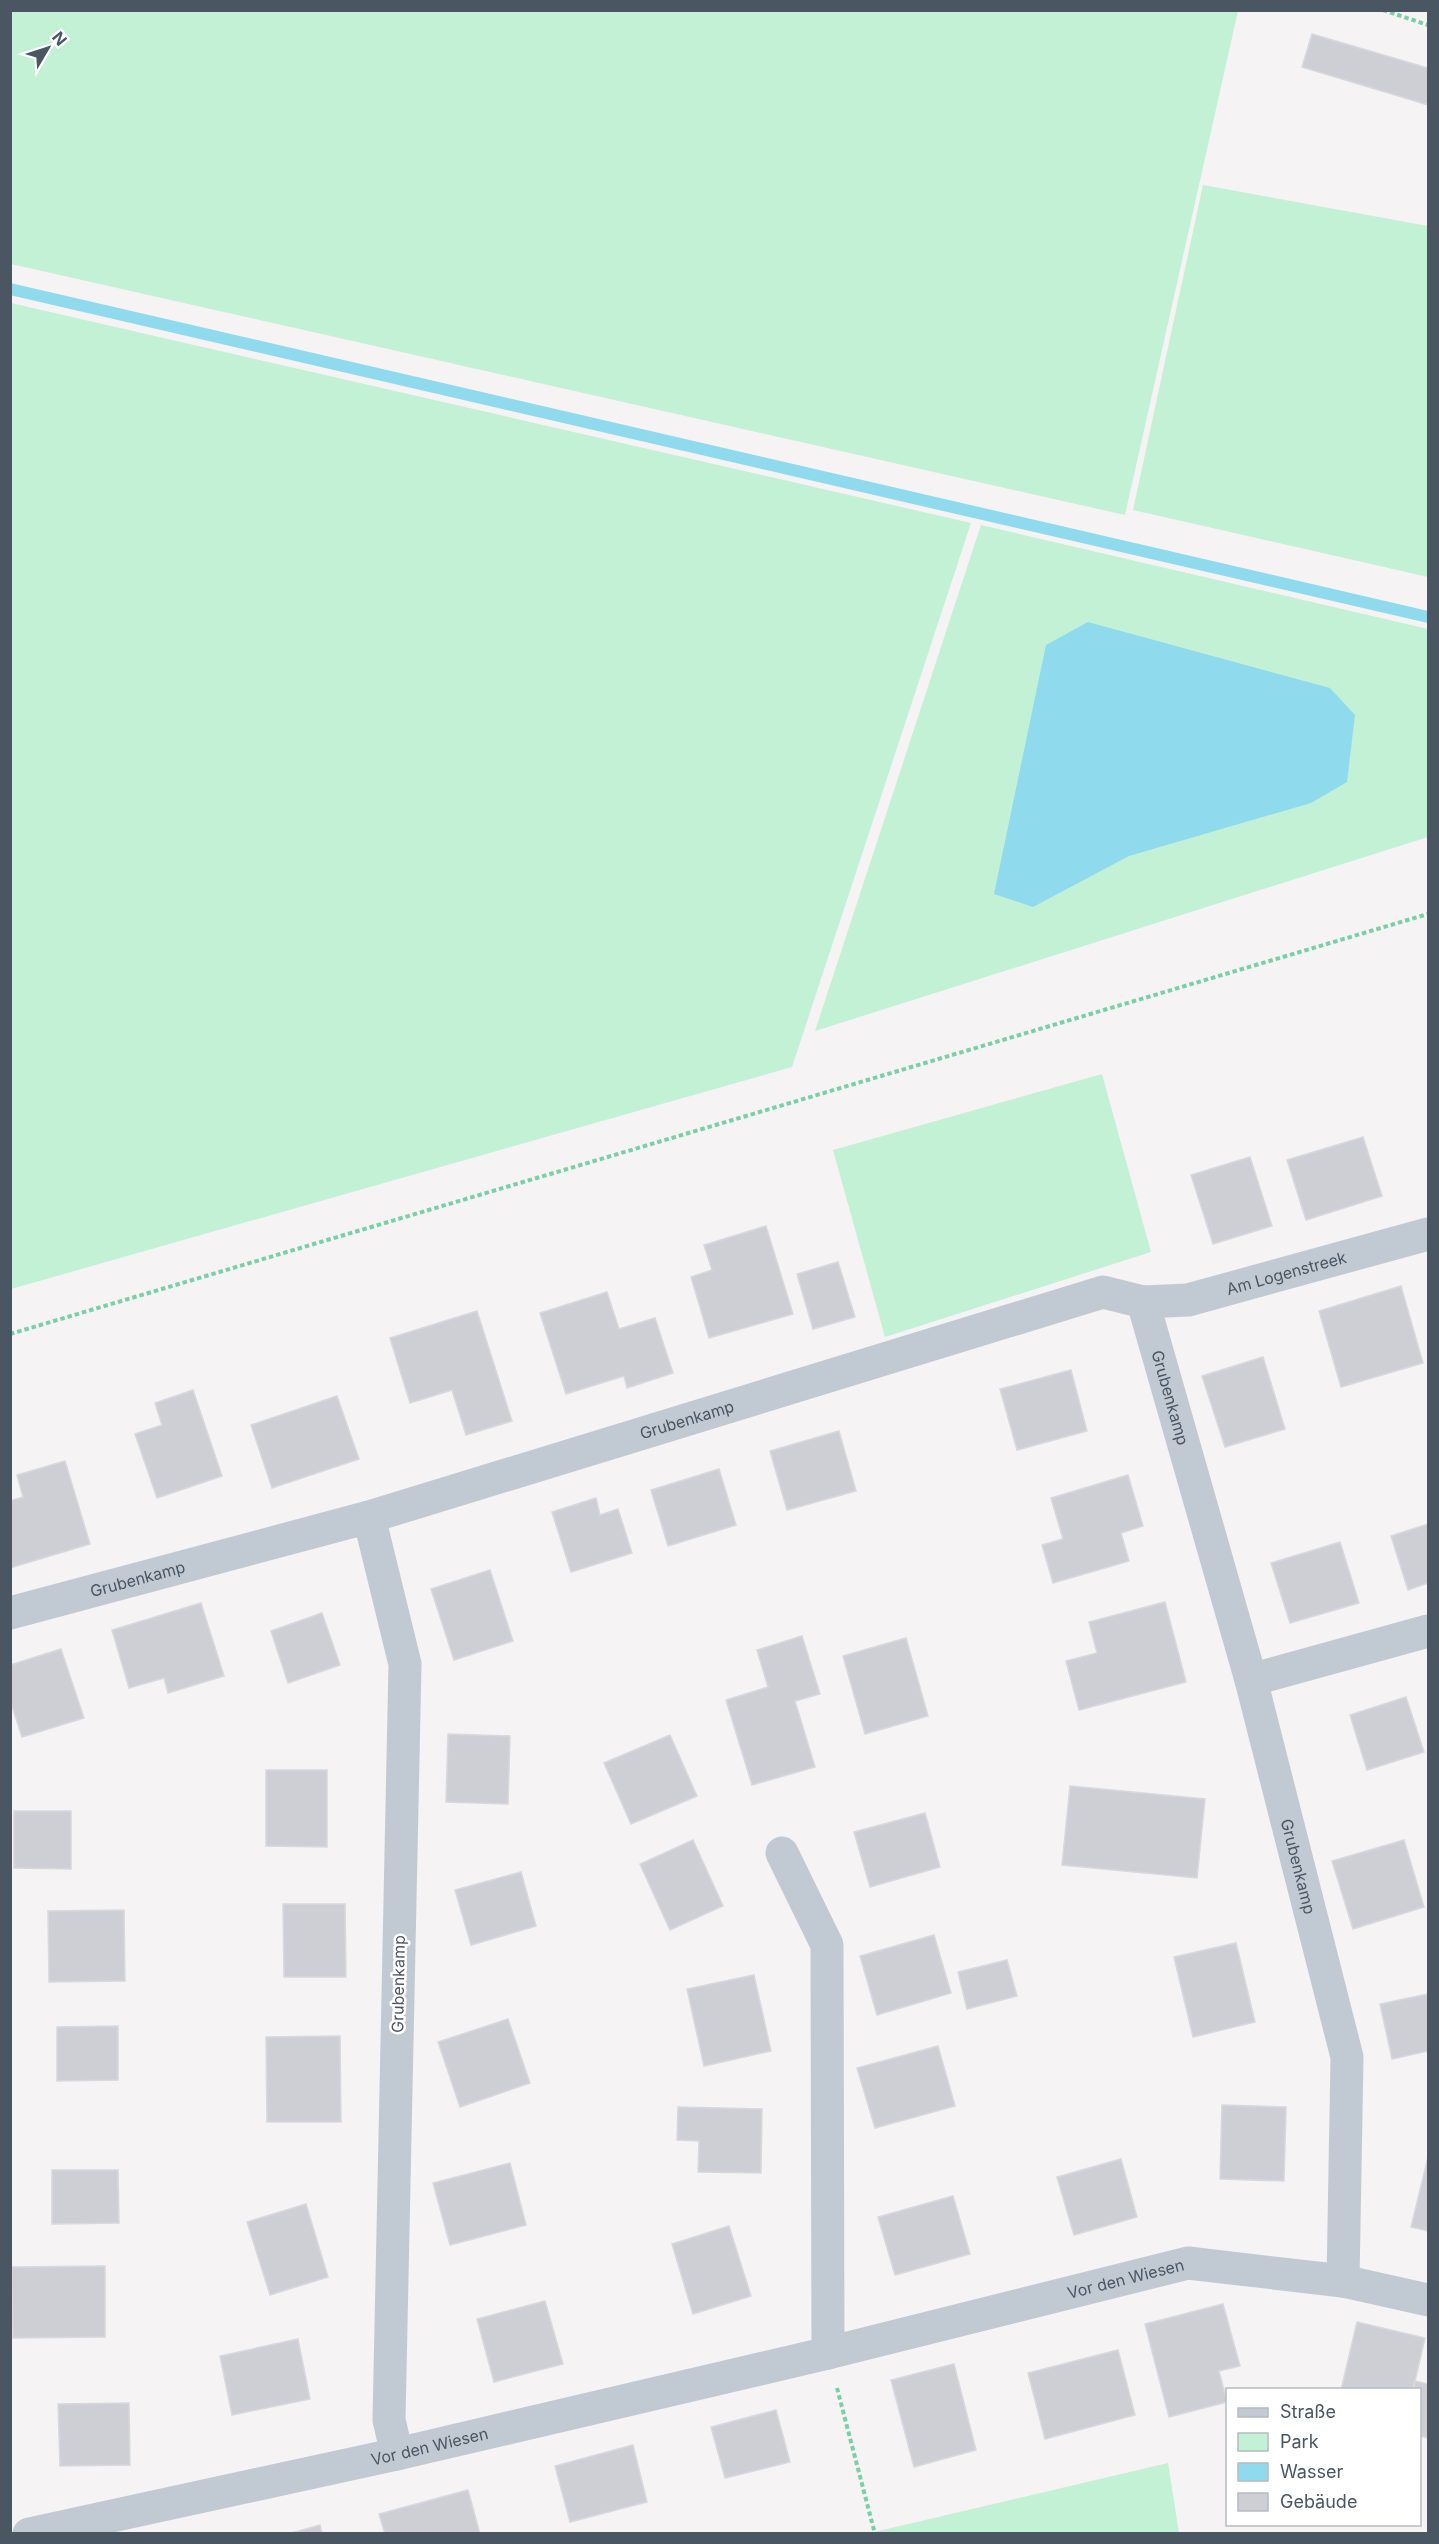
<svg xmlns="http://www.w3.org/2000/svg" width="1439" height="2544" font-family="Inter,sans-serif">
<rect width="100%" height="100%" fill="#f5f3f3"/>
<!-- green -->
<g fill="#c3f1d5">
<polygon points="11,10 1238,10 1238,11 1125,515 11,264"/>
<polygon points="1203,185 1428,226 1428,577 1133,510"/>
<polygon points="11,303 971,523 792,1067 11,1289"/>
<polygon points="981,525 1428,629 1428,837 815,1031"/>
<polygon points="1102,1074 1151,1252 885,1337 833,1150"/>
<polygon points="1168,2463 1179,2533 870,2533"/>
</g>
<!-- water -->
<polygon fill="#90daee" points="1088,622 1330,688 1355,715 1347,782 1311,803 1129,856 1033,907 994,894 1046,645"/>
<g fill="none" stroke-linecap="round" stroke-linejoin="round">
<!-- stream -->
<polyline stroke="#90daee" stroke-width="12" points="10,289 1428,617"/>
</g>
<!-- building -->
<g fill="#cdcfd5" stroke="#d7d9de" stroke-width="1.5">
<polygon points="1312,34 1428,68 1428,105 1302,67"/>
<polygon points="1363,1137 1382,1196 1306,1220 1287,1160"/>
<polygon points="1250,1157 1272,1226 1213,1244 1191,1175"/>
<polygon points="766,1226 793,1314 709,1338 691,1277 712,1270 704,1245"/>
<polygon points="838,1262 855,1317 813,1329 797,1274"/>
<polygon points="1401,1286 1423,1363 1341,1387 1319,1311"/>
<polygon points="607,1292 619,1329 655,1318 673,1373 627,1388 624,1376 566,1394 540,1313"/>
<polygon points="477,1311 512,1421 466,1435 452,1390 410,1403 390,1338"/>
<polygon points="1263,1357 1285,1429 1225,1447 1202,1376"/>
<polygon points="1071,1370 1087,1431 1017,1450 1000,1389"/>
<polygon points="193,1390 222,1476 157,1498 135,1434 162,1425 155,1403"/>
<polygon points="337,1396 359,1459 272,1488 251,1425"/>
<polygon points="839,1431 856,1491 787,1510 770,1451"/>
<polygon points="65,1461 90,1544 10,1568 10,1501 23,1497 17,1475"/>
<polygon points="719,1469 736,1525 668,1546 651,1490"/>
<polygon points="1128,1475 1143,1526 1121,1533 1129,1561 1053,1583 1042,1545 1063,1539 1051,1498"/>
<polygon points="596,1498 600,1515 618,1509 632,1553 571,1572 552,1512"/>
<polygon points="1428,1524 1428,1583 1408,1590 1391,1536"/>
<polygon points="1340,1542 1359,1603 1290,1623 1271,1563"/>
<polygon points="490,1570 513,1641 454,1660 431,1589"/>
<polygon points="1165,1602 1186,1682 1079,1710 1066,1661 1097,1653 1089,1622"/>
<polygon points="201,1603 224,1676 168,1693 164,1678 129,1688 112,1630"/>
<polygon points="322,1613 340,1665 288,1683 271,1631"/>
<polygon points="802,1636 820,1694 795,1701 815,1767 752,1785 726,1700 768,1687 757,1650"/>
<polygon points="906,1638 928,1716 865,1734 843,1656"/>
<polygon points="61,1649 84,1718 22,1737 10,1700 10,1665"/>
<polygon points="1406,1697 1424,1752 1367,1770 1350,1715"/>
<polygon points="448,1734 510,1736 508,1804 446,1802"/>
<polygon points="670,1735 697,1796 631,1824 604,1763"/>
<polygon points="266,1770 327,1770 327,1847 266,1846"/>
<polygon points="1070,1786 1205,1799 1197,1878 1062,1865"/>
<polygon points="14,1811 71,1811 71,1869 14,1868"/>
<polygon points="925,1813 940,1867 870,1887 854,1832"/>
<polygon points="693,1840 723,1906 670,1930 640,1864"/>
<polygon points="1404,1840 1424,1907 1353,1929 1332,1861"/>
<polygon points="521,1872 536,1926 471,1945 455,1890"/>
<polygon points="283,1904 345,1904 346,1977 284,1977"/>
<polygon points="124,1910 125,1981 49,1982 48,1911"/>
<polygon points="934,1935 951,1993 877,2015 860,1956"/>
<polygon points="1236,1943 1255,2022 1193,2037 1174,1957"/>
<polygon points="1007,1960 1017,1996 967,2009 958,1972"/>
<polygon points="754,1975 771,2051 704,2066 687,1989"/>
<polygon points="1428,1994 1428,2051 1392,2059 1380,2004"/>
<polygon points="508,2019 530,2083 460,2107 438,2042"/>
<polygon points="118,2026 118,2080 57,2081 57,2027"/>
<polygon points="340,2036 341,2122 267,2122 266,2037"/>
<polygon points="938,2046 955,2106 875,2128 857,2068"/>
<polygon points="1222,2105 1286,2107 1284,2181 1220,2179"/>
<polygon points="678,2107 762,2109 761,2173 698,2172 699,2141 677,2140"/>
<polygon points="1428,2157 1428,2231 1411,2227"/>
<polygon points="1121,2159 1137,2217 1074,2235 1057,2177"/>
<polygon points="510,2163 526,2225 450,2245 433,2183"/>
<polygon points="52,2170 118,2170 119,2223 52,2224"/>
<polygon points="953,2196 970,2254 895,2275 878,2217"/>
<polygon points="306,2204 328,2277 270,2295 247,2222"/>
<polygon points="729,2226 751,2296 693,2314 672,2244"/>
<polygon points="105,2266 105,2337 13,2338 12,2267"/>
<polygon points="545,2301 563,2364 494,2382 477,2319"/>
<polygon points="1223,2304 1240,2366 1219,2371 1227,2402 1169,2417 1145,2324"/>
<polygon points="1357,2322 1425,2338 1413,2390 1341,2390"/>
<polygon points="298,2339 310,2399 232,2415 220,2356"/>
<polygon points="1118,2350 1135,2415 1045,2439 1028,2373"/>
<polygon points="954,2364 976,2450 914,2467 891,2380"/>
<polygon points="1415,2381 1428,2384 1428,2438 1420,2436 1420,2390 1413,2390"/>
<polygon points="129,2403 130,2465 60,2466 58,2404"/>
<polygon points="776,2410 790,2462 725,2478 711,2427"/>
<polygon points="633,2445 647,2502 570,2522 555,2466"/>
<polygon points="468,2490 480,2534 385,2534 379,2514"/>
<polygon points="320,2525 322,2534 288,2534"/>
</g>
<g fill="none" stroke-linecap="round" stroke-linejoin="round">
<!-- path -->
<g stroke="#7ad0a6" stroke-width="4" stroke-dasharray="4.5 3" stroke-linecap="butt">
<polyline points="1383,10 1428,25"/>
<polyline points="10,1334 1428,914"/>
<polyline points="837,2388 875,2534"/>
</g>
<!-- street -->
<g stroke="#c1cad2" stroke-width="33">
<path id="s1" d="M 1143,1302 L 1188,1300 L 1428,1234"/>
<polyline points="369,1517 405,1664 389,2420 397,2454"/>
<path id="s2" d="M 10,1613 L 369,1517 L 1103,1292 L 1143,1302 L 1251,1680 L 1347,2057 L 1343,2281"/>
<polyline points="1251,1680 1428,1631"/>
<polyline points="782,1853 827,1945 828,2353"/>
<path id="s3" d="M 29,2534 L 397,2454 L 828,2353 L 1188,2263 L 1343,2281 L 1428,2300"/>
</g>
</g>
<g text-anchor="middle" stroke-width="5" stroke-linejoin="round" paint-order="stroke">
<!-- street labels -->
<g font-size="16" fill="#4a5661" stroke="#fff">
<text dy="6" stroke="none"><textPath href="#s1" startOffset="147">Am Logenstreek</textPath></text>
<text dy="6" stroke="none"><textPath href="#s2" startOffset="1280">Grubenkamp</textPath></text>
<text dy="6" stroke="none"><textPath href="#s2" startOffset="704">Grubenkamp</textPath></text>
<text dy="6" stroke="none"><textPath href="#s2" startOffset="132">Grubenkamp</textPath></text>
<text dy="6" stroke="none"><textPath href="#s2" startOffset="1766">Grubenkamp</textPath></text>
<text transform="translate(398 1984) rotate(-89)" y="6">Grubenkamp</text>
<text dy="6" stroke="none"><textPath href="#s3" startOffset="1126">Vor den Wiesen</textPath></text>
<text dy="6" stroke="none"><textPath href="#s3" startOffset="410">Vor den Wiesen</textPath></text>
</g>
</g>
<!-- border -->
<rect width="1439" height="2544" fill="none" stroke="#4a5661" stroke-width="24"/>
<!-- legend -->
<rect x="1226" y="2388" width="195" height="138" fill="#ffffff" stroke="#b7bbc0" stroke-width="1.5"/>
<rect x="1238" y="2408" width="30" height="9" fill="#c1cad2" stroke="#b7bbc0" stroke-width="1.5"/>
<text x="1280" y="2418" font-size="18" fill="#4a5661">Straße</text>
<rect x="1238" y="2433" width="30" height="18" fill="#c3f1d5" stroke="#b7bbc0" stroke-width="1.5"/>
<text x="1280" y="2448" font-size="18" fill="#4a5661">Park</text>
<rect x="1238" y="2463" width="30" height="18" fill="#90daee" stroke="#b7bbc0" stroke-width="1.5"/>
<text x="1280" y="2478" font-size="18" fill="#4a5661">Wasser</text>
<rect x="1238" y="2493" width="30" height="18" fill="#cdcfd5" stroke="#b7bbc0" stroke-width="1.5"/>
<text x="1280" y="2508" font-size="18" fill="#4a5661">Gebäude</text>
<!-- north arrow -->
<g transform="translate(48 48) rotate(51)" stroke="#ffffff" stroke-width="4.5" paint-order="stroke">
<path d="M0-4.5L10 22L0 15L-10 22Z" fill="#4a5661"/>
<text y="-9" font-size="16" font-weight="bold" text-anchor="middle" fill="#4a5661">N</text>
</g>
</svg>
